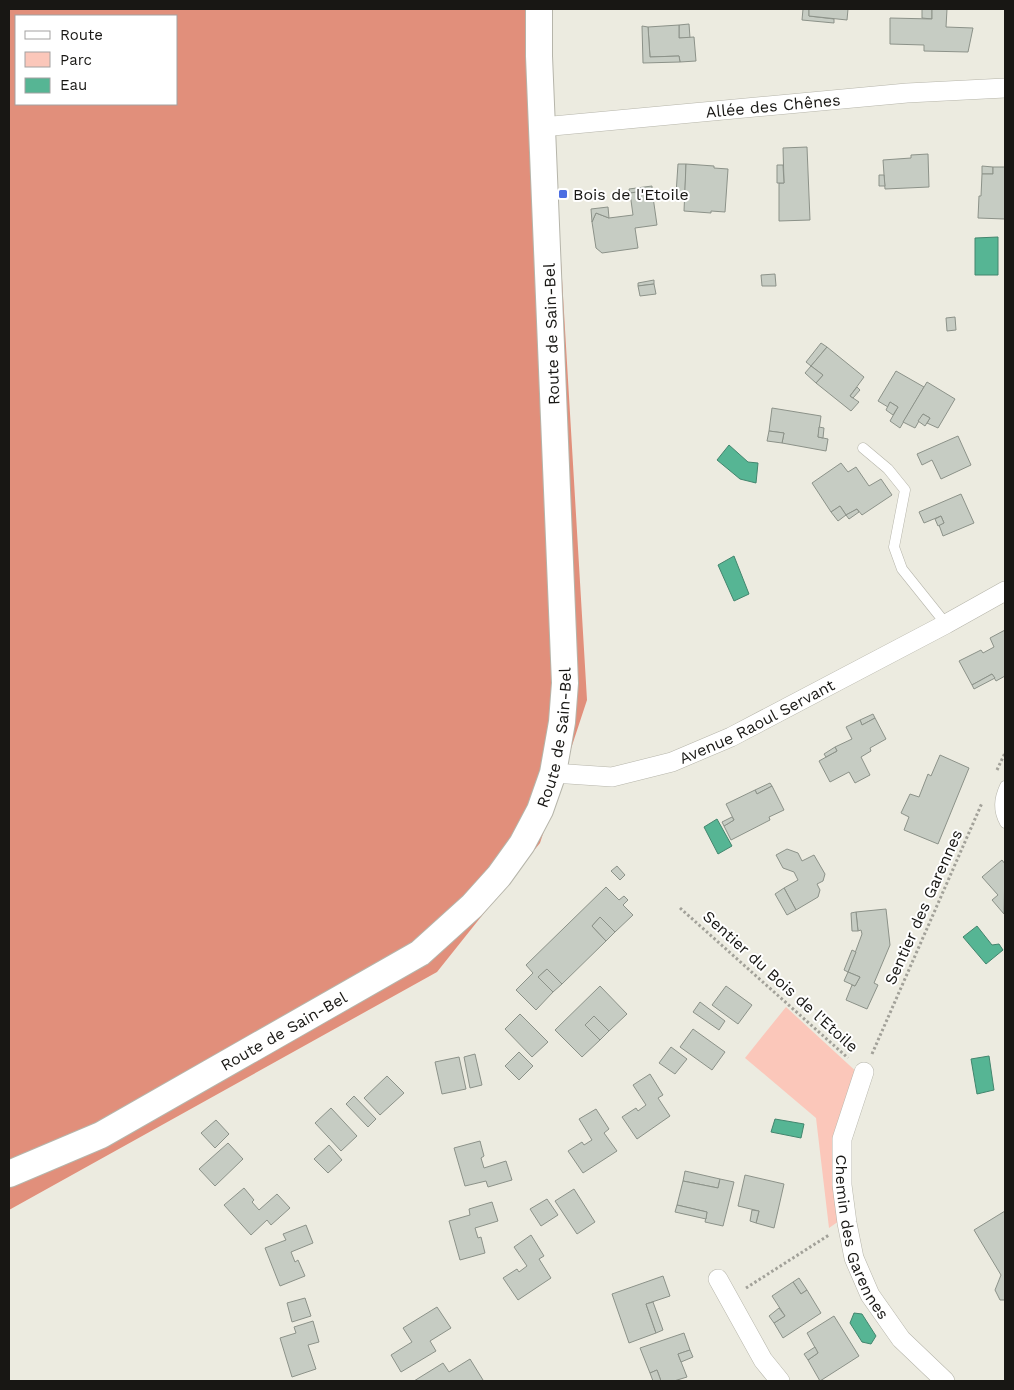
<svg xmlns="http://www.w3.org/2000/svg" width="1014" height="1390" font-family="'Work Sans',sans-serif">
<rect width="100%" height="100%" fill="#ecebe0"/>
<!-- green -->
<polygon fill="#fbc7ba" points="786,1007 860,1075 838,1136 842,1219 829,1228 816,1118 745,1058"/>
<!-- forest -->
<path fill="#e18f7b" fill-rule="evenodd" d="M 9,9 L 546,9 L 587,700 L 540,843 L 437,972 L 9,1210 ZM 16,16 L 176,16 L 176,104 L 16,104 Z"/>
<!-- water -->
<g fill="#56b594" stroke="#43866e">
<polygon points="998,237 998,275 975,275 975,238"/>
<polygon points="729,445 748,462 758,463 756,483 740,479 717,460"/>
<polygon points="734,556 749,594 734,601 718,565"/>
<polygon points="717,819 732,846 718,854 704,827"/>
<polygon points="977,926 992,945 999,944 1003,950 986,964 963,937"/>
<polygon points="989,1056 994,1090 977,1094 971,1059"/>
<polygon points="775,1119 804,1124 801,1138 771,1132"/>
<polygon points="854,1313 862,1314 876,1336 871,1344 862,1342 850,1323"/>
</g>
<!-- building -->
<g fill="#c6ccc3" stroke="#8c9289">
<polygon points="803,9 809,9 809,16 834,19 834,23 802,20"/>
<polygon points="809,9 848,9 847,20 809,16"/>
<polygon points="922,9 932,9 932,19 922,18"/>
<polygon points="932,9 947,9 946,27 973,28 968,52 924,51 924,45 890,44 890,18 932,19"/>
<polygon points="689,24 690,38 679,38 679,25"/>
<polygon points="679,25 679,38 694,37 696,61 680,62 679,56 650,57 648,27"/>
<polygon points="642,26 648,27 650,57 679,56 680,62 643,63"/>
<polygon points="807,147 810,220 779,221 779,183 784,183 783,148"/>
<polygon points="928,154 929,187 885,189 883,160 911,158 911,155"/>
<polygon points="678,164 686,164 685,194 676,194"/>
<polygon points="686,164 714,166 714,168 728,169 725,212 711,211 711,213 684,211"/>
<polygon points="777,165 783,165 784,183 777,183"/>
<polygon points="982,166 993,167 993,174 982,174"/>
<polygon points="993,167 1005,167 1005,219 978,218 979,196 981,196 982,174 993,174"/>
<polygon points="879,175 884,175 885,186 879,186"/>
<polygon points="652,186 652,190 630,193 629,189"/>
<polygon points="652,190 657,225 635,228 638,248 602,253 596,248 592,222 596,213 609,218 633,215 630,193"/>
<polygon points="608,207 609,218 596,213 592,222 591,209"/>
<polygon points="775,274 776,286 762,286 761,275"/>
<polygon points="654,280 654,284 638,286 638,283"/>
<polygon points="654,284 656,294 640,296 638,286"/>
<polygon points="955,317 956,330 947,331 946,318"/>
<polygon points="821,343 827,347 811,366 806,362"/>
<polygon points="827,347 864,377 850,396 859,402 851,411 816,383 823,375 811,366"/>
<polygon points="811,366 823,375 816,383 805,373"/>
<polygon points="896,371 924,387 900,428 890,421 898,407 890,402 888,407 878,401"/>
<polygon points="927,382 955,399 938,428 927,423 930,418 923,414 915,428 903,422"/>
<polygon points="857,387 860,390 853,398 850,396"/>
<polygon points="890,402 898,407 893,415 886,410"/>
<polygon points="772,408 821,416 818,437 828,439 826,451 782,443 784,433 769,431"/>
<polygon points="923,414 930,418 925,426 918,421"/>
<polygon points="819,427 824,428 823,438 818,437"/>
<polygon points="769,431 784,433 782,443 767,441"/>
<polygon points="958,436 971,465 941,479 932,460 922,465 917,454"/>
<polygon points="841,463 848,472 856,467 869,486 881,479 892,495 862,515 857,509 846,515 840,506 831,512 812,483"/>
<polygon points="961,494 974,523 943,536 939,525 944,523 941,516 924,523 919,512"/>
<polygon points="840,506 846,515 838,521 831,512"/>
<polygon points="857,509 859,512 849,519 846,515"/>
<polygon points="941,516 944,523 938,526 935,519"/>
<polygon points="1005,630 1005,676 996,681 992,674 972,685 959,661 981,650 983,653 994,647 990,638"/>
<polygon points="992,674 995,678 974,689 972,685"/>
<polygon points="873,714 875,718 862,725 860,720"/>
<polygon points="875,718 886,739 870,748 871,751 861,757 870,775 855,783 849,772 830,782 819,761 837,751 835,747 852,739 846,727 860,720 862,725"/>
<polygon points="835,747 837,751 826,757 824,754"/>
<polygon points="940,755 969,768 938,844 904,830 909,817 901,813 910,794 919,797 928,774 931,776"/>
<polygon points="770,783 772,786 757,794 755,790"/>
<polygon points="772,786 784,810 769,817 770,820 731,840 724,826 734,820 726,804 755,790 757,794"/>
<polygon points="732,817 734,820 724,826 722,822"/>
<polygon points="787,849 798,853 802,861 814,855 825,874 823,881 817,884 820,890 818,897 796,910 784,888 798,880 794,872 783,868 776,855"/>
<polygon points="1002,860 1005,864 1004,914 992,900 998,895 982,877"/>
<polygon points="617,866 625,875 620,880 611,871"/>
<polygon points="606,887 619,900 624,896 628,900 623,905 633,915 615,932 600,917 592,926 606,941 562,984 547,969 538,977 553,992 536,1010 516,990 533,973 526,965"/>
<polygon points="784,888 796,910 787,915 775,894"/>
<polygon points="886,909 890,945 874,983 878,985 867,1009 846,1000 852,985 855,986 860,977 848,972 862,934 861,930 858,931 856,912"/>
<polygon points="856,912 858,931 852,931 851,913"/>
<polygon points="600,917 615,932 606,941 592,926"/>
<polygon points="852,950 856,952 848,972 844,970"/>
<polygon points="547,969 562,984 553,992 538,977"/>
<polygon points="848,972 860,977 855,986 844,981"/>
<polygon points="600,986 627,1014 609,1031 594,1016 585,1025 600,1040 582,1057 555,1030"/>
<polygon points="726,986 752,1005 738,1024 712,1005"/>
<polygon points="700,1002 725,1021 719,1030 693,1012"/>
<polygon points="520,1014 548,1042 532,1057 505,1029"/>
<polygon points="594,1016 609,1031 600,1040 585,1025"/>
<polygon points="693,1029 725,1052 712,1070 680,1047"/>
<polygon points="671,1047 687,1059 675,1074 659,1063"/>
<polygon points="519,1052 533,1066 519,1080 505,1066"/>
<polygon points="475,1054 482,1085 470,1088 464,1057"/>
<polygon points="459,1057 466,1089 442,1094 435,1062"/>
<polygon points="650,1074 663,1095 658,1098 670,1116 637,1139 622,1117 636,1108 638,1111 646,1105 633,1085"/>
<polygon points="387,1076 404,1093 380,1115 364,1098"/>
<polygon points="354,1096 376,1119 368,1127 346,1104"/>
<polygon points="331,1108 357,1136 341,1151 315,1123"/>
<polygon points="596,1109 609,1129 604,1133 617,1151 583,1173 568,1151 582,1142 584,1145 592,1140 579,1119"/>
<polygon points="216,1120 229,1134 215,1148 201,1133"/>
<polygon points="480,1141 484,1156 481,1158 484,1168 506,1161 512,1180 488,1187 486,1181 465,1186 454,1148"/>
<polygon points="228,1143 243,1159 215,1186 199,1169"/>
<polygon points="329,1145 342,1160 328,1173 314,1159"/>
<polygon points="685,1171 720,1179 718,1188 683,1181"/>
<polygon points="745,1175 784,1184 774,1228 756,1223 759,1211 738,1206"/>
<polygon points="720,1179 734,1182 723,1226 705,1222 707,1212 677,1205 683,1181 718,1188"/>
<polygon points="244,1188 254,1200 252,1202 259,1210 277,1194 290,1208 271,1225 267,1220 251,1235 224,1205"/>
<polygon points="574,1189 595,1222 577,1234 555,1201"/>
<polygon points="547,1199 558,1215 541,1226 530,1209"/>
<polygon points="492,1202 498,1221 475,1228 478,1238 481,1237 485,1253 460,1260 449,1221 470,1215 469,1209"/>
<polygon points="677,1205 707,1212 706,1219 675,1212"/>
<polygon points="752,1210 759,1211 756,1223 750,1221"/>
<polygon points="1005,1211 1005,1300 1000,1300 995,1290 1001,1275 974,1230"/>
<polygon points="306,1225 313,1243 291,1252 295,1262 298,1260 305,1276 280,1286 265,1248 286,1240 283,1234"/>
<polygon points="531,1235 544,1256 539,1259 551,1278 518,1300 503,1278 517,1269 519,1272 527,1266 514,1247"/>
<polygon points="663,1276 670,1296 646,1304 656,1333 629,1343 612,1294"/>
<polygon points="799,1278 807,1290 801,1294 793,1282"/>
<polygon points="793,1282 801,1294 807,1290 821,1313 783,1338 774,1323 785,1316 772,1296"/>
<polygon points="305,1298 311,1316 292,1322 287,1303"/>
<polygon points="653,1302 663,1330 656,1333 646,1304"/>
<polygon points="437,1307 451,1328 430,1341 436,1351 401,1372 391,1355 412,1342 403,1328"/>
<polygon points="779,1308 785,1316 774,1323 769,1316"/>
<polygon points="834,1316 859,1356 820,1381 808,1360 818,1353 807,1333"/>
<polygon points="313,1321 319,1342 308,1345 316,1369 292,1377 280,1338 296,1333 294,1327"/>
<polygon points="684,1333 690,1350 678,1354 687,1377 674,1381 661,1381 657,1370 650,1373 640,1348"/>
<polygon points="815,1347 818,1353 808,1360 804,1354"/>
<polygon points="690,1350 693,1357 681,1362 678,1354"/>
<polygon points="470,1359 483,1380 482,1381 414,1381 443,1363 449,1372"/>
<polygon points="657,1370 661,1381 653,1381 650,1373"/>
</g>
<g fill="none" stroke-linecap="round" stroke-linejoin="round">
<!-- lane casing -->
<g stroke="#b6b5aa" stroke-width="11">
<g id="lane">
<polyline points="863,448 888,469 905,490 894,547 902,569 946,624"/>
<path d="M 1005,786 C 999,799 998,810 1005,823"/>
</g>
</g>
<!-- street casing -->
<g stroke="#b6b5aa" stroke-width="20">
<g id="street">
<path id="s1" d="M 542,127 L 907,93 L 1005,88"/>
<path id="s2" d="M 553,773 L 612,777 L 672,762 L 731,737 L 946,624 L 1005,591"/>
<path id="s3" d="M 864,1072 L 842,1139 L 842,1185 L 847,1223 L 854,1258 L 870,1295 L 901,1339 L 945,1381"/>
<polyline points="718,1279 763,1360 780,1381"/>
</g>
</g>
<!-- secondary casing -->
<g stroke="#b6b5aa" stroke-width="28">
<g id="secondary">
<path id="s4" d="M 9,1174 L 101,1135 L 420,953 L 472,906 L 499,876 L 522,844 L 540,810 L 553,773 L 562,722 L 565,683 L 539,56 L 539,9"/>
</g>
</g>
<!-- path -->
<g stroke="#a2a199" stroke-width="3" stroke-dasharray="2.5 2.5" stroke-linecap="butt">
<polyline points="997,770 1005,753"/>
<polyline points="680,908 848,1058"/>
<polyline points="872,1054 982,803"/>
<polyline points="746,1288 829,1235"/>
</g>
<!-- lane -->
<use href="#lane" stroke="#fff" stroke-width="10"/>
<!-- street -->
<use href="#street" stroke="#fff" stroke-width="19"/>
<!-- secondary -->
<use href="#secondary" stroke="#fff" stroke-width="26"/>
</g>
<!-- markers -->
<rect fill="#4c6ee2" stroke="#fff" stroke-width="2" x="558" y="189" width="10" height="10" rx="2.5"/>
<g text-anchor="middle" stroke-width="4" stroke-linejoin="round" paint-order="stroke">
<!-- street labels -->
<g font-size="16" fill="#181714" stroke="#fff">
<text dy="6" stroke="none"><textPath href="#s1" startOffset="232">Allée des Chênes</textPath></text>
<text transform="translate(551 334) rotate(-92)" y="6">Route de Sain-Bel</text>
<text dy="6" stroke="none"><textPath href="#s2" startOffset="215">Avenue Raoul Servant</textPath></text>
<text dy="6" stroke="none"><textPath href="#s4" startOffset="730">Route de Sain-Bel</textPath></text>
<text transform="translate(923 907) rotate(-66)" y="6">Sentier des Garennes</text>
<text transform="translate(781 981) rotate(42)" y="6">Sentier du Bois de l'Etoile</text>
<text dy="6" stroke="none"><textPath href="#s4" startOffset="310">Route de Sain-Bel</textPath></text>
<text dy="6" stroke="none"><textPath href="#s3" startOffset="172">Chemin des Garennes</textPath></text>
</g>
<!-- poi labels -->
<g font-size="16" fill="#181714" stroke="#fff" text-anchor="start">
<text x="573" y="200">Bois de l'Etoile</text>
</g>
</g>
<!-- border -->
<rect width="1014" height="1390" fill="none" stroke="#181714" stroke-width="20"/>
<!-- legend -->
<rect x="15" y="15" width="162" height="90" fill="#ffffff" stroke="#a3a2a1"/>
<rect x="25" y="31" width="25" height="8" fill="#ffffff" stroke="#a3a2a1"/>
<text x="60" y="40" font-size="15" fill="#181714">Route</text>
<rect x="25" y="52" width="25" height="15" fill="#fbc7ba" stroke="#a3a2a1"/>
<text x="60" y="65" font-size="15" fill="#181714">Parc</text>
<rect x="25" y="78" width="25" height="15" fill="#56b594" stroke="#a3a2a1"/>
<text x="60" y="90" font-size="15" fill="#181714">Eau</text>
</svg>
